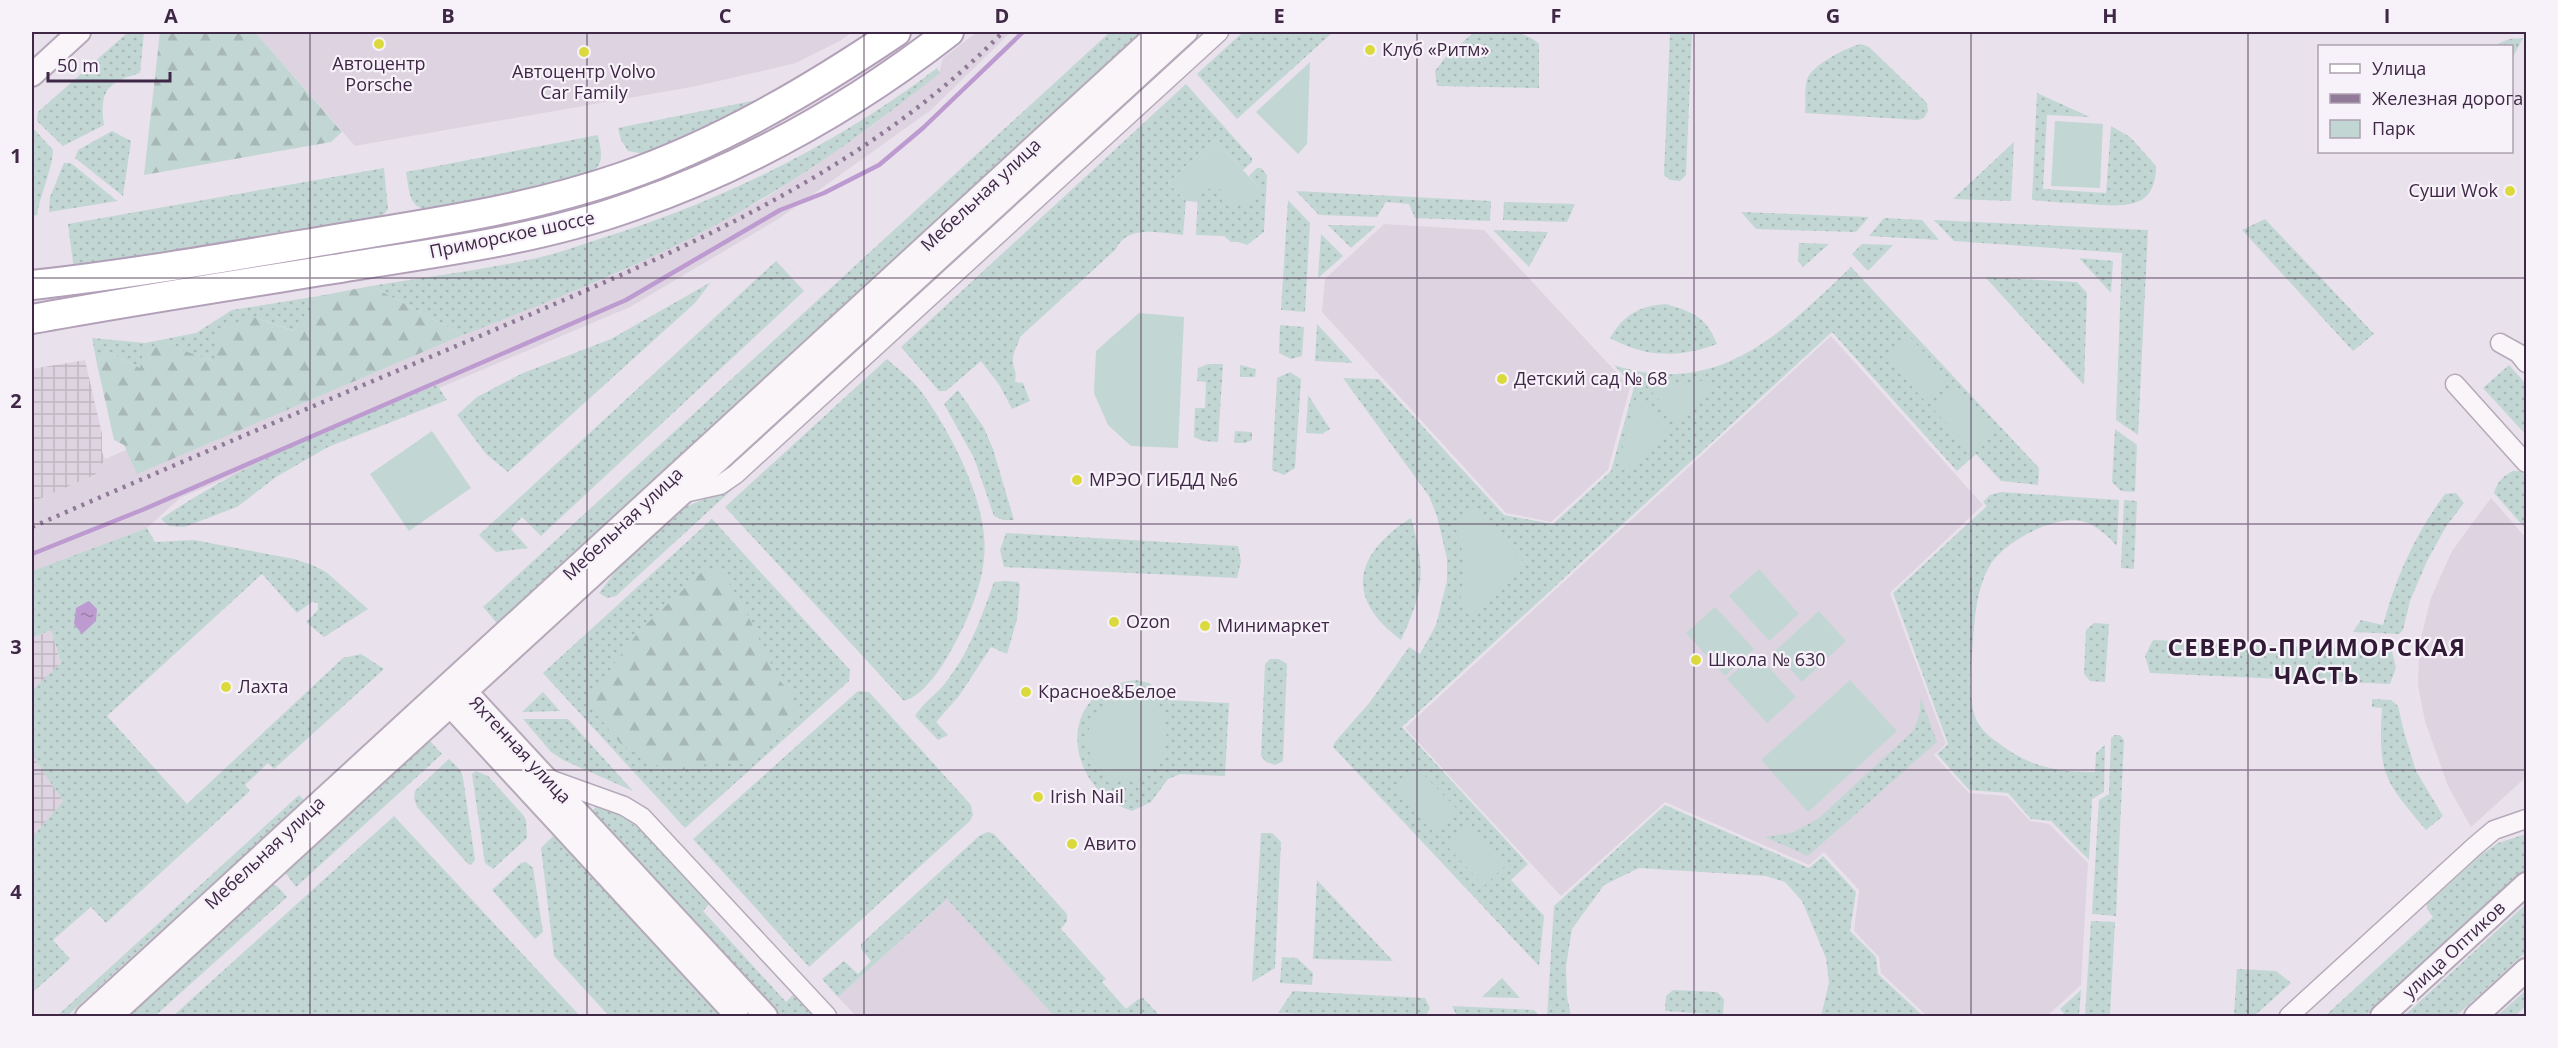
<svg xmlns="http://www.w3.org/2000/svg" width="2558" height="1048" font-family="'Open Sans',sans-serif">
<defs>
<pattern id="industrial-grid" width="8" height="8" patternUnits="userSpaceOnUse" patternTransform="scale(1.5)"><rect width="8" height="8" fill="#ded4e1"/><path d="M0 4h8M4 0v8" fill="none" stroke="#c0b6c2"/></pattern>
<pattern id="grass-dots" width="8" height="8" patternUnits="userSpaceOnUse" patternTransform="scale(1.5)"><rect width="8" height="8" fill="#c2d6d4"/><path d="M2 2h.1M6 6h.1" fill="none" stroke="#a8b8b7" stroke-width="1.8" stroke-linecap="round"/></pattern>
<pattern id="forest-firs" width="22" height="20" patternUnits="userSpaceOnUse" patternTransform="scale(1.5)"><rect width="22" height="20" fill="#c2d6d4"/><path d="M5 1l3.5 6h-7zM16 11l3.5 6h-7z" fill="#a8b8b7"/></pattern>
<pattern id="water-ripples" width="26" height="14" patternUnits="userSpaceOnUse" patternTransform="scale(1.5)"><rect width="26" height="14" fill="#bd9acf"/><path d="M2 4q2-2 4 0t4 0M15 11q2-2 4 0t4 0" fill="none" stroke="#9b7eaa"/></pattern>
</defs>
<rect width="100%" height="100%" fill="#e9e2ec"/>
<!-- built -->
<g fill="#ded4e1">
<polygon points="255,32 852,32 840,41 796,63 697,86 355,146"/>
<polygon points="977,32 1011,32 931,110 780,218 630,307 180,498 147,528 32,571 32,502 95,475 105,459 126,450 138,473 463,335 621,272 764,199 812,168 875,124 939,73 943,58"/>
<polygon points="1384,224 1484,230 1630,387 1608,470 1551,522 1506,513 1322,312 1325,279"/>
<polygon points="1831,336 1983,505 1890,593 1946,744 1934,755 1969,793 2007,796 2030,821 2049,824 2088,863 2081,985 2047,1016 1927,1016 1881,973 1879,957 1854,931 1859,890 1824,852 1809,865 1665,802 1561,896 1405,728"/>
<polygon points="2491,498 2526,538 2526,777 2471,827 2448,786 2425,721 2418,686 2419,646 2431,598 2452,551"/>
<polygon points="947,899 1054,1016 856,1016 838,997"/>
</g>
<!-- industrial -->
<g fill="url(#industrial-grid)">
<polygon points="85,360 102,434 102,452 105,459 95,475 32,502 32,369"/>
<polygon points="51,630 61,664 32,690 32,638"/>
<polygon points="32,755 63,801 34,835 32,856"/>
</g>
<!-- grass -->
<g fill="url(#grass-dots)">
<path d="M 128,32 L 144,32 L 140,73 C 108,82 99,90 104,125 L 63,146 L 37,121 L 38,112 Z"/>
<polygon points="1110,32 1141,32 497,623 483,607"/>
<polygon points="1243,32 1333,32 1237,119 1197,74"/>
<path d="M 1474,32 C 1497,31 1521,27 1539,44 L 1539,88 L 1437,86 L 1435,71 L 1445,58 Z"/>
<polygon points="1670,32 1692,32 1686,175 1680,181 1670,180 1664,175"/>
<polygon points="2523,38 2512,59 2512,46 2493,46 2509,39"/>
<path d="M 1861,44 L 1869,47 L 1927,103 L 1928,111 L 1924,118 L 1918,120 L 1805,113 C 1806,103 1804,90 1807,80 C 1810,66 1847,47 1861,44 Z"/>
<path d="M 937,68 L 940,73 C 883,118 827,161 765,197 C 670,255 566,295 463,335 L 371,286 C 426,277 482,270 537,258 C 559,253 580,245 602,238 C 722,201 836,145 937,68 Z"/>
<path d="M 1186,84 L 1252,158 L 1252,162 L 1243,170 L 1215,139 L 1168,183 L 1186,201 L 1183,235 C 1160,233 1128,224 1116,249 L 1020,337 C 1018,346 1012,352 1013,362 C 1014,372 1017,370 1015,382 L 1023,383 L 1030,401 L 1012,409 L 1000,386 L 981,361 L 946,391 L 939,391 L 901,347 Z"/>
<path d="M 2037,93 L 2090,117 L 2047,115 L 2043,189 L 2106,193 L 2111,126 L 2130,137 L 2156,166 C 2156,212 2121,206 2088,204 C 2069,203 2051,202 2032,200 Z"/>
<polygon points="767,98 645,154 628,151 621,140 618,128"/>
<path d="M 32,127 L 53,150 C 53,166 40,196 37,215 L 32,216 Z"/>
<polygon points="112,131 131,141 123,196 75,158 78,150"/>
<path d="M 598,135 C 600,147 605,160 595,170 C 583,182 460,205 435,211 C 408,210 410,194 406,172 Z"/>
<polygon points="2014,142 2011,201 1953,199"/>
<polygon points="64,163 71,163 117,201 49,212 50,197"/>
<polygon points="384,168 388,209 378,222 74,270 68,224"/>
<polygon points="1257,168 1261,168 1267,175 1264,232 1247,245 1239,242 1231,242 1224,236 1196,235 1198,189 1260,189 1249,176"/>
<polygon points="1296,191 1491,201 1490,221 1415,218 1409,204 1386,202 1377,217 1319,215"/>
<polygon points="1288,200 1310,223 1305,312 1281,310"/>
<polygon points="1504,202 1575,204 1567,222 1503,220"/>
<polygon points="1741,212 1869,217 1856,232 1756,229"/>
<polygon points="1884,218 1922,220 1939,240 1869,236"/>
<polygon points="2265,219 2374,334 2353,351 2242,230"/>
<polygon points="1934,220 2148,230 2138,435 2116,420 2122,253 1954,241"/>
<polygon points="1328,225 1376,226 1351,248"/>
<polygon points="1493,230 1548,232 1529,267"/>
<polygon points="1321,234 1343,256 1318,278"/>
<polygon points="1799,243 1829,244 1803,267 1798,261"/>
<polygon points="1862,244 1893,245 1868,271 1852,254"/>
<polygon points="2079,258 2113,261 2111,293"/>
<polygon points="776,261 804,291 541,536 522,517 511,529 528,548 496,552 479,535"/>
<path d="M 1851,267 L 2039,468 L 2038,485 L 2001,481 L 1976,454 L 1957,471 L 1832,332 L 1402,727 L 1528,864 L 1511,880 L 1544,916 L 1539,966 L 1333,747 L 1335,742 L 1370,702 L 1409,647 L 1420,654 L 1436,625 L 1447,581 L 1447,559 L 1437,516 L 1429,496 L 1343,378 L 1379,379 L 1504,515 L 1553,524 L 1611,471 L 1634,387 L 1614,365 C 1717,399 1781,334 1851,267 Z"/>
<polygon points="1985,277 2077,282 2087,293 2084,385"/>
<polygon points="711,282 695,303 508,472 486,454 457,415 477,397 523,373 611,339"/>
<polygon points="319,296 295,331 253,317 216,362 164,344 140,368 106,351 97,364 92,338 145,343 196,333 232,310"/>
<path d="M 1666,304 C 1693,312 1706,317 1717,344 C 1679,358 1646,358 1610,338 C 1624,314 1640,306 1666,304 Z"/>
<polygon points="1317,324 1353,363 1315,361"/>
<polygon points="1280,325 1304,327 1302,356 1291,359 1279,353"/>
<path d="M 887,359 C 899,370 914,381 923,394 C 950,432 980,489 984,536 C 988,572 971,614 954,645 C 944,664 925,695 904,701 L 725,507 Z"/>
<polygon points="1208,364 1223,364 1218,442 1203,441 1194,437 1195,408 1205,408 1206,382 1197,381 1198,368"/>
<polygon points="1240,365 1256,369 1255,377 1240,377"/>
<polygon points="2509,365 2526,384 2526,435 2483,388"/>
<polygon points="1290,372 1301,379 1295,468 1284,475 1272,470 1277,378"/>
<path d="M 437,385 L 447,400 L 328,447 L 276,477 L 237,507 L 184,527 L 169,526 L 161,519 C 245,461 343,424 437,385 Z"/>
<polygon points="958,390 984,428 993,449 1014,520 1003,520 994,516 974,458 944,404"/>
<polygon points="1308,395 1330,429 1322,434 1306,433"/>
<polygon points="2115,429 2137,445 2135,492 2121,491 2112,482"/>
<polygon points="1235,431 1252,432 1252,440 1245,443 1234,443"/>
<path d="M 2513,471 L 2521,471 L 2526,477 L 2526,529 L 2494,493 C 2497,482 2503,476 2513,471 Z"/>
<polygon points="736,486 616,596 607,598 599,593 627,557 678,510"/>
<path d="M 2001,492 L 2119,500 L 2117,546 C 2109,537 2097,526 2085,522 C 2057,513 2008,540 1992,562 C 1977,585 1975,615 1973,641 C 1971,666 1968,690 1974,714 C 1977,725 1988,736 1997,742 C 2030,767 2054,772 2095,772 L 2096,753 L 2105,745 L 2104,792 L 2092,799 L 2089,860 L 2051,821 L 2031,819 L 2008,793 L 1969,790 L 1937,754 L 1948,744 L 1893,593 L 1987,506 L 1983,502 L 1990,495 Z"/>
<path d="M 2456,493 L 2464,503 L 2447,525 L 2427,561 L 2410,601 L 2403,630 L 2399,634 L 2353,632 L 2361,620 L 2383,625 C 2396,577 2415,534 2445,494 Z"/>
<polygon points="2124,500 2137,501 2134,569 2121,568"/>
<path d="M 1411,518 C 1426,571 1424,590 1401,640 C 1344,598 1354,554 1411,518 Z"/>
<polygon points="712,519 850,670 849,681 685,828 543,673"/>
<polygon points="147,528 155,542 194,540 294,559 312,565 326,572 368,609 324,637 306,622 318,610 318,603 312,602 297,613 262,574 107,716 187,804 343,658 361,654 384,669 274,769 268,763 245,785 250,791 106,923 91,907 53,940 70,959 32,993 32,856 34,835 63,801 32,755 32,690 61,663 51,630 32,638 32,571"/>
<polygon points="1006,533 1238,546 1241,561 1237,578 1004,567 1000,550"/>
<path d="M 1005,581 L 1018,582 L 1020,585 L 1017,619 L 1007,654 L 991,647 L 959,696 L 936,722 L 948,735 L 938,740 L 915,716 C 923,702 940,692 949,678 C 971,649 982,615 994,582 Z"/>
<polygon points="2094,623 2109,624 2105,682 2090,681 2084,674 2086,630"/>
<polygon points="2153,640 2392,651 2396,668 2390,684 2150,673 2145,656"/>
<polygon points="1270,659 1279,659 1287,664 1283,761 1275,765 1266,762 1261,756 1265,664"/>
<path d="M 1136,680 L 1149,683 L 1169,700 L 1229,703 L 1225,776 L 1180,774 L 1168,779 L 1151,802 L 1132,811 C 1063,788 1054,689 1136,680 Z"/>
<polygon points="858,691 869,692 971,805 973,815 970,821 809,967 693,839"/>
<polygon points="543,692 560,711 522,712"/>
<polygon points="1921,698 1937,742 1808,856 1765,837 1791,833 1818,819 1914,730 1919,716"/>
<path d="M 2372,699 L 2391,700 L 2398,706 L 2404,732 L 2416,771 L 2443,816 L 2426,830 C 2384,780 2378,775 2382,708 L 2372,707 Z"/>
<polygon points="523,719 568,719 633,791 563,760 551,752"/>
<polygon points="2115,735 2120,735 2124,740 2116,916 2092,914 2099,800 2109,794 2111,738"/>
<polygon points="428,739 442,754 296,887 284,871"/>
<polygon points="449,759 461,771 463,778 475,860 471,865 468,864 417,807 414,798 415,791"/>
<polygon points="476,771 488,776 523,815 526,820 527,838 493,869 485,863 472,774"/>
<polygon points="299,795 304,800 67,1016 57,1016"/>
<polygon points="597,805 622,816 649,836 710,903 703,911 786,1002 794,994 815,1016 781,1016 594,813 593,810"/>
<polygon points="1665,805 1809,868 1823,856 1856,892 1850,931 1876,957 1878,974 1923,1016 1821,1016 1829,983 1826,958 1802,901 1785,882 1766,876 1639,868 1604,885 1572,929 1566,966 1567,996 1571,1016 1547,1016 1554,906"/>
<polygon points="394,816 580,1016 173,1016"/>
<polygon points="988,832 994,834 1067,914 1067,921 1061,929 1106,979 1102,982 1126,1009 1137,1000 1143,998 1160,1016 1054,1016 947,899 838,997 822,979 844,961 858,974 871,961 861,949 861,944 979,836"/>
<polygon points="1261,833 1272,833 1281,842 1275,968 1252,982"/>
<polygon points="2526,834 2526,869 2365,1016 2325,1016 2433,917 2427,909 2427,904 2481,855 2498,843"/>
<polygon points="553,836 590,865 729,1016 609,1016 554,956 541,848"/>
<polygon points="526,862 533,868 543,932 535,939 492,890 521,863"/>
<polygon points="1317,880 1393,961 1313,959"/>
<polygon points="270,884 277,886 287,897 155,1016 125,1016"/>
<polygon points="2526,904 2526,952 2456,1016 2404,1016"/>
<polygon points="2091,921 2115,922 2110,1016 2085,1016"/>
<polygon points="1282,957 1297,958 1313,973 1312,985 1280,983"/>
<polygon points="2237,969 2276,971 2291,983 2254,1016 2234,1016"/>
<polygon points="1502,978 1520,998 1482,997"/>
<polygon points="1673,990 1717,992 1724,999 1723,1015 1665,1011 1666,996"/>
<polygon points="2081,990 2079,1016 2066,1016 2060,1009"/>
<polygon points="2526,990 2526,1006 2515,1016 2497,1016"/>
<polygon points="1293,991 1425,998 1430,1008 1426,1016 1355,1016 1278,1013"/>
<polygon points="1452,1006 1534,1010 1540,1016 1457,1016"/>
</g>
<!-- forest -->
<g fill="url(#forest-firs)">
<polygon points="160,32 255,32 342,132 331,142 144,175"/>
<polygon points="371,286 463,335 137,474 124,445 114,440 97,364 106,351 140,368 144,350 165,344 216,362 218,330 253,317 294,331 319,296"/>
<polygon points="702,572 721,572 742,603 766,654 780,681 791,693 799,712 785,733 744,764 715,762 677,771 649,763 620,743 583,698 608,677 613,665 640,630"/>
</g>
<!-- park -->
<g fill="#c2d6d4">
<polygon points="1310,62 1307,144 1298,154 1256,112"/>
<polygon points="2055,121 2103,124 2100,188 2051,186"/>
<polygon points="1215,139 1260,189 1246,203 1222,202 1221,189 1198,189 1198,202 1186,201 1168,183"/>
<polygon points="1139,313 1184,317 1178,448 1131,446 1108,425 1094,393 1096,351"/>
<polygon points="1909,336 1948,379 1925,401 1886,358"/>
<polygon points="1707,380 1714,388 1678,421 1643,382 1676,385"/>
<polygon points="1956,385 1995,428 1971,450 1932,408"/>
<polygon points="1638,392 1671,428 1624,471 1618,464"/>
<polygon points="432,431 471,488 409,531 370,474"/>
<polygon points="1472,506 1525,564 1470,615 1460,606 1464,562 1456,521"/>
<polygon points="1759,569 1799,614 1769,641 1729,596"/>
<polygon points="1715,607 1754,649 1725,676 1686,633"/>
<polygon points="1819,611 1846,641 1802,682 1774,652"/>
<polygon points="1756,653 1796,697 1767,723 1727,679"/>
<polygon points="1850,680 1897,731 1808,812 1761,760"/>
<path d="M 1136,696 C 1200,711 1152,815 1099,770 C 1094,766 1093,760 1090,754 C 1078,722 1108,700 1136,696 Z"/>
<polygon points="1418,769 1458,810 1434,833 1394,791"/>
<polygon points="1468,822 1508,863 1484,886 1445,844"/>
</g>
<!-- water -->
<polygon fill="url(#water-ripples)" points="89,601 97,609 96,621 82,634 74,624 76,608"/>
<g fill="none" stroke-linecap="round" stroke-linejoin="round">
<!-- stream -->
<polyline stroke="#bd9acf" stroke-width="4.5" points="32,554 142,510 626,300 780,210 824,193 879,165 923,128 1023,32"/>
<!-- minor casing -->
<g stroke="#b6aaba" stroke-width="21">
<g id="minor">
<polyline points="2500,343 2518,353 2526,363"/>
<polyline points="2455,384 2526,463"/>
<polyline points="680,494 720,485 736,474 1219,32"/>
<polyline points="546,778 624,806 642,817 827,1016"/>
<polyline points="2289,1016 2475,846 2494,830 2526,819"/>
</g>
</g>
<!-- tertiary casing -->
<g stroke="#b6aaba" stroke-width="26">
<g id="tertiary">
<polyline points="32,75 79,32"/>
<polyline points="450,687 465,691 766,1016"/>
<polyline points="447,690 450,705 737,1016"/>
<polyline points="87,1016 1159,32"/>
<polyline points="111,1016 1186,32"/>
<polyline points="2382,1016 2526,884"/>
<polyline points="2476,1016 2526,970"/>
</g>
</g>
<!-- primary casing -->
<g stroke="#b2a0b9" stroke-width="32">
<g id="primary">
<path d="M 32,285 C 133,274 234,256 335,239 C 431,223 530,209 622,177 C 720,143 810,90 896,32"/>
<path d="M 32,319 C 142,299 254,282 365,264 C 455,250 547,237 633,206 C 747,166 854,106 949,32"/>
</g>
</g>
<!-- minor -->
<use href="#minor" stroke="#f9f5f9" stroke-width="18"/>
<!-- tertiary -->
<use href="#tertiary" stroke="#f9f5f9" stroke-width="22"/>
<!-- primary -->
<use href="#primary" stroke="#fff" stroke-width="28"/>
<!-- rail -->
<path stroke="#907a97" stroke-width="4.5" stroke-dasharray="3 6" stroke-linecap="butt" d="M 32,527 C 178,463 325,401 473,339 C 661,258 857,181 1003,32"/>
</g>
<!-- grid -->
<path fill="none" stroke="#3f2846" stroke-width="1.5" stroke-opacity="0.55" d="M 310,32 L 310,1016M 587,32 L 587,1016M 864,32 L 864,1016M 1141,32 L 1141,1016M 1417,32 L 1417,1016M 1694,32 L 1694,1016M 1971,32 L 1971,1016M 2248,32 L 2248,1016M 32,278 L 2526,278M 32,524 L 2526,524M 32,770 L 2526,770"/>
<!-- markers -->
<g fill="#dbda3d" stroke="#f7f2f9" stroke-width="2">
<circle cx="379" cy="44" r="6"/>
<circle cx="1370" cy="50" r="6"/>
<circle cx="584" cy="52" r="6"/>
<circle cx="2510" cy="191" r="6"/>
<circle cx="1502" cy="379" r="6"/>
<circle cx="1077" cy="480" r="6"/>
<circle cx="1114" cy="622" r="6"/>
<circle cx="1205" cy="626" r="6"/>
<circle cx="1696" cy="660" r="6"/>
<circle cx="226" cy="687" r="6"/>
<circle cx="1026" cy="692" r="6"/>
<circle cx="1038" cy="797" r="6"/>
<circle cx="1072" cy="844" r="6"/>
</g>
<g text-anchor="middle" stroke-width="4.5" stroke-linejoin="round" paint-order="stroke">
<!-- poi labels -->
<g font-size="18" fill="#3f2846" stroke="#f7f2f9" text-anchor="start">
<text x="1382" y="56">Клуб «Ритм»</text>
<text x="379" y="70" text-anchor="middle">Автоцентр<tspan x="379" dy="21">Porsche</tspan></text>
<text x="584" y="78" text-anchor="middle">Автоцентр Volvo<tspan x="584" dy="21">Car Family</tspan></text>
<text x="2498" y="197" text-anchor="end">Суши Wok</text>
<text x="1514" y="385">Детский сад № 68</text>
<text x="1089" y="486">МРЭО ГИБДД №6</text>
<text x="1126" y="628">Ozon</text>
<text x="1217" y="632">Минимаркет</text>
<text x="1708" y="666">Школа № 630</text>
<text x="238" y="693">Лахта</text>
<text x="1038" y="698">Красное&amp;Белое</text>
<text x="1050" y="803">Irish Nail</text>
<text x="1084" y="850">Авито</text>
</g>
<!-- street labels -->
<g font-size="18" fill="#3f2846" stroke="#f7f2f9">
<text transform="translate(981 195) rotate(-43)" y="6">Мебельная улица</text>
<text transform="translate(512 235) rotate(-12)" y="6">Приморское шоссе</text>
<text transform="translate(623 524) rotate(-43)" y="6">Мебельная улица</text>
<text transform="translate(520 750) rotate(47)" y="6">Яхтенная улица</text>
<text transform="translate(265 853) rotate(-43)" y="6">Мебельная улица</text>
<text transform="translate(2454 950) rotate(-43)" y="6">улица Оптиков</text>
</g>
<!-- district labels -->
<g font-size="24" font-weight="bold" letter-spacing="1.5" fill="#311a36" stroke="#f7f2f9">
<text x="2317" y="656">СЕВЕРО-ПРИМОРСКАЯ<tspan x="2317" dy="28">ЧАСТЬ</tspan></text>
</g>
</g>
<!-- border -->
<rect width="2558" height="1048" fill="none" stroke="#f7f2f9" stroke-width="66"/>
<!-- legend -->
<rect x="2318" y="45" width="195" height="108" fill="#f7f2f9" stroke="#ada1b1" stroke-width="1.5"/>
<rect x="2330" y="64" width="30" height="9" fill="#ffffff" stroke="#ada1b1" stroke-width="1.5"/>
<text x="2372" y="75" font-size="18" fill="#3f2846">Улица</text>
<rect x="2330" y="94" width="30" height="9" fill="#907a97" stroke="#ada1b1" stroke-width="1.5"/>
<text x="2372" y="105" font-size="18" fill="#3f2846">Железная дорога</text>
<rect x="2330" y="120" width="30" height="18" fill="#c2d6d4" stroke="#ada1b1" stroke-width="1.5"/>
<text x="2372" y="135" font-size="18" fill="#3f2846">Парк</text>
<!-- scale -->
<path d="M48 72v9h122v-9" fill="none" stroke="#3f2846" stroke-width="3"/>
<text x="57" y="72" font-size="18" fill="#3f2846" stroke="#f7f2f9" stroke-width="4.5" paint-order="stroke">50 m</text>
<rect x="33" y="33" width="2492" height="982" fill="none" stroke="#3f2846" stroke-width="2"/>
<g font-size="20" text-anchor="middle" font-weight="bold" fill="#3f2846">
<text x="171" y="23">A</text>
<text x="448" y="23">B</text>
<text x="725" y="23">C</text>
<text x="1002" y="23">D</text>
<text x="1279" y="23">E</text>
<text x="1556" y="23">F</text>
<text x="1833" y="23">G</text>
<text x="2110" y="23">H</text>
<text x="2387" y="23">I</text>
<text x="16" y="163">1</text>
<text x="16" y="408">2</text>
<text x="16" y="654">3</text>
<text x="16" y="899">4</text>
</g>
</svg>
